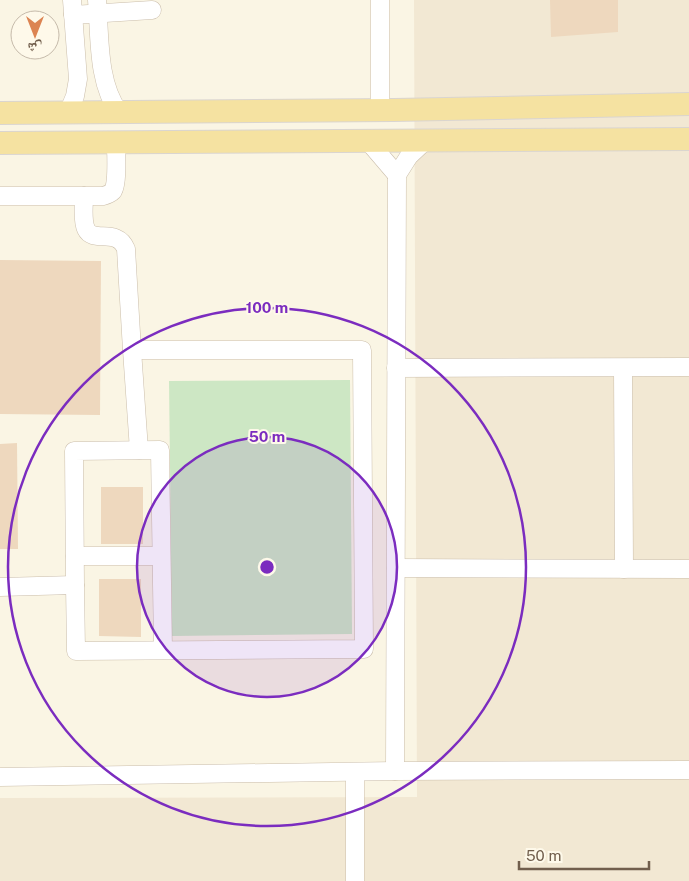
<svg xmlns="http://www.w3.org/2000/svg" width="689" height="881" font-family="'Public Sans','Noto Naskh Arabic',sans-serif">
<rect width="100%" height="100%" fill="#faf5e4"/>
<!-- residential -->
<polygon fill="#f2e8d3" points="414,0 689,0 689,881 0,881 0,798 417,797"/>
<!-- green -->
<polygon fill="#cde7c4" points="350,380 352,634 172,636 169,381"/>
<!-- building -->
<g fill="#eed8be">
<polygon points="550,0 618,0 618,32 551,37"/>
<polygon points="0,260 101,261 100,415 0,414"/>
<polygon points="17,443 18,549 0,549 0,444"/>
<rect x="101" y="487" width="42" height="57"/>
<polygon points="99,579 141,579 141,637 99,636"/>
</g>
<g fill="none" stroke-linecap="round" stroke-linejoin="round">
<!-- minor casing -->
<g stroke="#cbbeab" stroke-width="19">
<g id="minor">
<path d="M 97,0 C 100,35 97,83 119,112"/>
<polyline points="73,15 152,10"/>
<polyline points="380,110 380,0"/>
<polyline points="68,113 75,96 78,79 72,0"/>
<polyline points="368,141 397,175"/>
<path d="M 0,196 L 103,196 C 107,195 110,194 113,191 C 118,182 116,154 116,143"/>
<polyline points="132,350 139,450"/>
<polyline points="396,368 689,367"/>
<polyline points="623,368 624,569"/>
<polyline points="75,556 161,556"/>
<polyline points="396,568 689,569"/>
<polyline points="75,585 74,451 160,450 163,650"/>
<path d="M 0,587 L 75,585 L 76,651 L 364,649 L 362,350 L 132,350 L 126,249 C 117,227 93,244 86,229 C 82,220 84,206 84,196"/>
<polyline points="395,771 397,175 409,156 426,140"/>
<polyline points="355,773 355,881"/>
<polyline points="0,777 395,771 689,770"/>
</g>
</g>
<!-- major casing -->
<g stroke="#dad5d0" stroke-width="24">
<g id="major">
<polyline points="0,113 394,110 689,104"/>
<polyline points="0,143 689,139"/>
</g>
</g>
<!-- minor -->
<use href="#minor" stroke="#fff" stroke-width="18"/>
<!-- major -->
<use href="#major" stroke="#f5e2a1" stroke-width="22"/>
</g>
<!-- distance rings -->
<circle cx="267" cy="567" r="130" fill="#7b2cbf" fill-opacity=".12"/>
<g fill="none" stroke="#7b2cbf" stroke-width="2.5">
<circle cx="267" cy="567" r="130"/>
<circle cx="267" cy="567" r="259"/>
</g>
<circle cx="267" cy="567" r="8" fill="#7b2cbf" stroke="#fef9ea" stroke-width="2.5"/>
<g font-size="15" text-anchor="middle" font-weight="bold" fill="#7b2cbf" stroke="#fef9ea" stroke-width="4" stroke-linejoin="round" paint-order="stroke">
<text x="267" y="313">100 m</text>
<text x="267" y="442">50 m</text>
</g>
<!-- north arrow -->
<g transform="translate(35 35) rotate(180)"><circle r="24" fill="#fef9ea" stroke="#c6bbab"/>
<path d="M0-4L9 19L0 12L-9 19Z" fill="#dc8452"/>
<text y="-8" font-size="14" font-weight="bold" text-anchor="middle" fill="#715e4c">ش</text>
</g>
<!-- scale -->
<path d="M519 861v8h130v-8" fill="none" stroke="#715e4c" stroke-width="2.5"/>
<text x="526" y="861" font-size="15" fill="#715e4c" stroke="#fef9ea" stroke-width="4" paint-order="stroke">50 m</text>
</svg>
